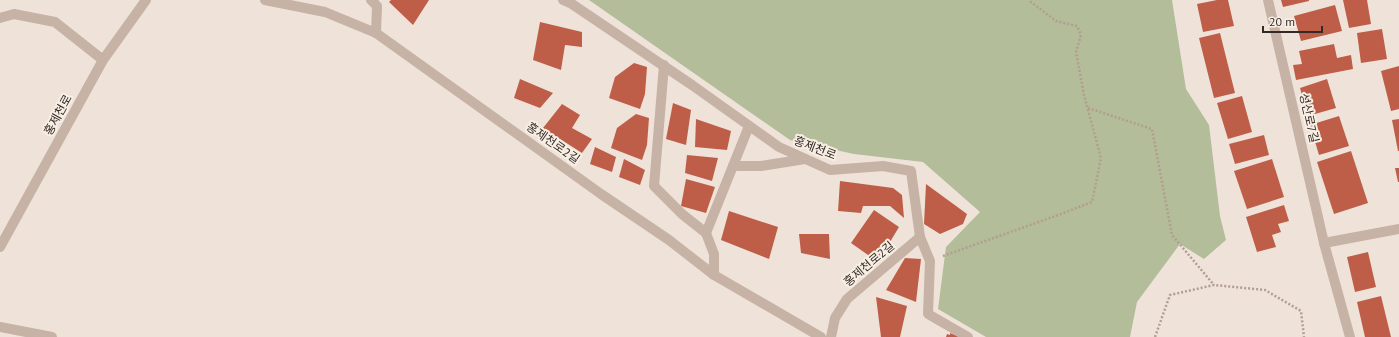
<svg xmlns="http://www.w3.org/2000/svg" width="1399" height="337" font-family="'PT Sans','Noto Sans KR',sans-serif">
<rect width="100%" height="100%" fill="#efe3d9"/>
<!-- green -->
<polygon fill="#b3bd9a" points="589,0 1172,0 1186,89 1209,125 1220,216 1226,240 1204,259 1180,244 1137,302 1130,337 986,337 938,309 946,247 980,212 923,162 854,154 790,140"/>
<!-- building -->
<g fill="#be5e48">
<polygon points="391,0 429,0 413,25 389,2"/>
<polygon points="1217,0 1228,0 1234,26 1203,32 1197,4"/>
<polygon points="1281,0 1309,0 1309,1 1283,7"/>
<polygon points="1343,0 1367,0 1371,24 1349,28"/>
<polygon points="1335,5 1342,31 1301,41 1294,16"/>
<polygon points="540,22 582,32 582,47 565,45 561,70 533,60"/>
<polygon points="1382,29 1387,59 1361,63 1357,33"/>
<polygon points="1220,33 1235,93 1214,98 1199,38"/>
<polygon points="1334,44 1337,58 1351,55 1353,69 1296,80 1293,65 1302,64 1299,51"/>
<polygon points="634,63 647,67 645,94 640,109 609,98 615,77"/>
<polygon points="1399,66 1399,109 1391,111 1381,71"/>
<polygon points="520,79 553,93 540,108 514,98"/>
<polygon points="1327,79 1336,108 1308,116 1300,88"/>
<polygon points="1242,96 1252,132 1228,139 1217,103"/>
<polygon points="673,103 691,110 686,145 666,139"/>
<polygon points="562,104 580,115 572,128 592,139 582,153 543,128"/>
<polygon points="636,114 649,118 647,145 642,160 611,148 617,128"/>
<polygon points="1339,116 1349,146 1319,155 1310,125"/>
<polygon points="696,119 731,131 727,150 695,147"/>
<polygon points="1399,119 1399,151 1398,151 1392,120"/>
<polygon points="1264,135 1269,155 1235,164 1229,144"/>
<polygon points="595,147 616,157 612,172 590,164"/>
<polygon points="1351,151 1368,203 1334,214 1317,162"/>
<polygon points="687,155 718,158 712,181 685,173"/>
<polygon points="624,159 645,170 640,185 619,177"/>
<polygon points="1272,159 1284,197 1247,209 1234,171"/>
<polygon points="1395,168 1399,168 1399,182 1398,182"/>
<polygon points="686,179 715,187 706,213 681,206"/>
<polygon points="840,181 893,188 902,195 904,218 890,206 863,206 861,213 838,211"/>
<polygon points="926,184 967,214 963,224 940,234 924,224"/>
<polygon points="1284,205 1289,221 1278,224 1281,232 1272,235 1276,247 1257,252 1246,217"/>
<polygon points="874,210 899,227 878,262 851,243"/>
<polygon points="729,211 778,227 769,259 721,240"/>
<polygon points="799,234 829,234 830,259 801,253"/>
<polygon points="1368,252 1376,287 1355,292 1347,257"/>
<polygon points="905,258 921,259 916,302 886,290"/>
<polygon points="1381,296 1391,337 1365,337 1357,302"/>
<polygon points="876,297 907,306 900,337 881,337"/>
<polygon points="950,333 960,337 946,337 947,334 950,335"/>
</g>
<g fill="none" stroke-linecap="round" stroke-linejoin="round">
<!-- path -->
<g stroke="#b29d90" stroke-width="2.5" stroke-dasharray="2 2" stroke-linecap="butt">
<polyline points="1088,108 1152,129 1172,235 1214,285"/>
<polyline points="943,256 1061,214 1092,202 1101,158 1084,95 1076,52 1081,35 1077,26 1056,21 1031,2 1030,0"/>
<polyline points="1155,337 1170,295 1214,285 1265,290 1301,311 1304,337"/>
</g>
<!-- minor -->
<g stroke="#c6b3a6" stroke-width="10">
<polyline points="265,0 325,12 376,33 601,194 669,240 714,275 821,337"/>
<polyline points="371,0 377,6 376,33"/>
<polyline points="563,0 572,4 692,85 779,147 830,170 883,166 911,171 920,237 930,261 928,314 968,337"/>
<polyline points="1268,0 1324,243 1350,337"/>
<polyline points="0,18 14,14 55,22 103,60"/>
<polyline points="664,65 654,186 682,214 706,233 714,254 714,275"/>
<polyline points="733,166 761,166 805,159"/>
<polyline points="706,233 749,126"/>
<polyline points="1324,243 1399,229"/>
<polyline points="0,247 103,60 146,0"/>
<polyline points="831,337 835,318 847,299 920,237"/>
</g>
<!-- tertiary -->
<polyline stroke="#c6b3a6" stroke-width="10" points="0,327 52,337"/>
</g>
<g text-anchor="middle" stroke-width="4" stroke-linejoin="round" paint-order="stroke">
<!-- street labels -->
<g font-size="12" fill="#332926" stroke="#f7eee4">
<text transform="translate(58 115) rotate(-61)" y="4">홍제천로</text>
<text transform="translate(1309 118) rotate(77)" y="4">성산로7길</text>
<text transform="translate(553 143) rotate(35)" y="4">홍제천로2길</text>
<text transform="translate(815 148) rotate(21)" y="4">홍제천로</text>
<text transform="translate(869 264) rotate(-40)" y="4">홍제천로2길</text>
</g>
</g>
<!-- scale -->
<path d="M1263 26v6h59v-6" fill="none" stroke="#332926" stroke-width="2"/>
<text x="1269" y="26" font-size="12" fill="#332926" stroke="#f7eee4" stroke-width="3" paint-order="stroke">20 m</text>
</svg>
